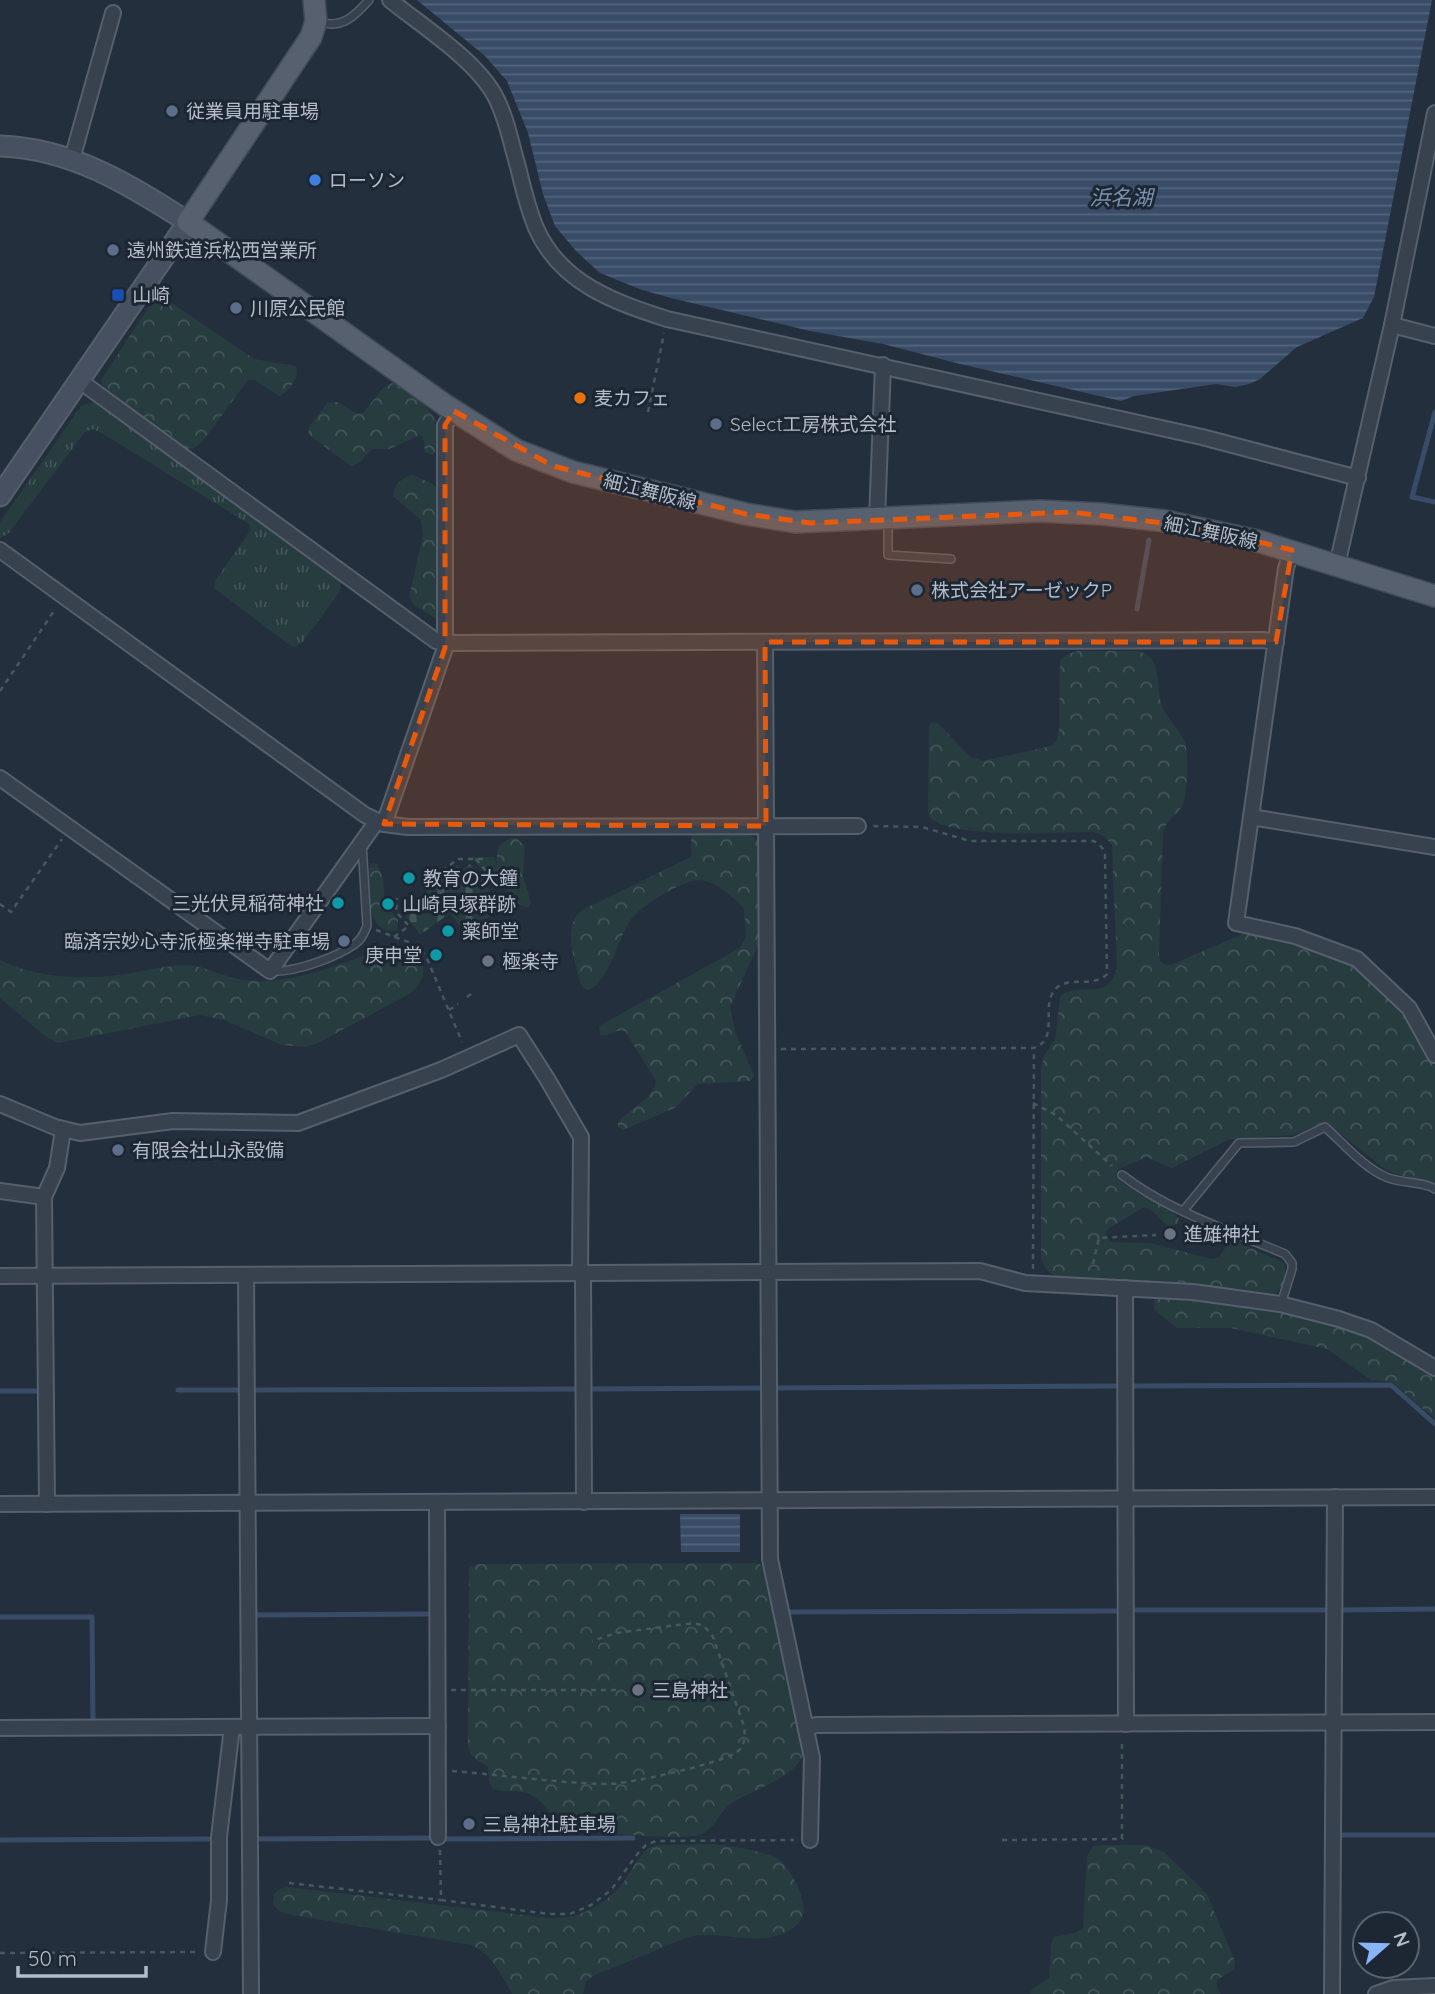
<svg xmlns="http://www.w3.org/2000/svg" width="1435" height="1994" font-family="Quicksand,'Noto Sans JP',sans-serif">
<defs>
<pattern id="grass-tufts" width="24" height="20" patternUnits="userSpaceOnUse" patternTransform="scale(1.75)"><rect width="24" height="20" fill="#263c3f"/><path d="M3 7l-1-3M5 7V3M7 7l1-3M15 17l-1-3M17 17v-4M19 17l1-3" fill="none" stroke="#435659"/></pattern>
<pattern id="forest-crowns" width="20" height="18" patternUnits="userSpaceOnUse" patternTransform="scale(1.75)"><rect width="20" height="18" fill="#263c3f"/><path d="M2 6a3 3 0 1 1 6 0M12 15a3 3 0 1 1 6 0" fill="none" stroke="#435659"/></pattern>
<pattern id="cemetery-stones" width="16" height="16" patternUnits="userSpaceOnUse" patternTransform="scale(1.75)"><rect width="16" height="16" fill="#263c3f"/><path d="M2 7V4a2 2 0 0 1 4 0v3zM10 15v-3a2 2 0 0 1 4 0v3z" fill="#435659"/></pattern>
<pattern id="water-rules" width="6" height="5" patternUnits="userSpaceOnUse" patternTransform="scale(1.75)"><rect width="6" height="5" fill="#394c67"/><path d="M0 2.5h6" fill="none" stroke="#53647b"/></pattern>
</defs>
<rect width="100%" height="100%" fill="#242f3e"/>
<!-- grass -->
<polygon fill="url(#grass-tufts)" points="93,402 100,403 339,578 341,582 340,591 302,643 295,647 291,646 214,588 215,581 250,531 249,524 105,435 93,429 85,432 8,534 0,538 0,522 81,406"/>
<!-- forest -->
<g fill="url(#forest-crowns)">
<path d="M 163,297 L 254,359 L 296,366 C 300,378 289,392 279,396 L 255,380 L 248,380 L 202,442 C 195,449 190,450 180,447 L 106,393 L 101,380 L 152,302 Z"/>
<path d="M 392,383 C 418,395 450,420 436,453 L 431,455 L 425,452 L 424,441 L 420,435 L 389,449 L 372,449 L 361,461 L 353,466 L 348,464 L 308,434 L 309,427 L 328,402 L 338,402 L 357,414 L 363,413 L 383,388 Z"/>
<path d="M 413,475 L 433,484 L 440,493 L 440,617 L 436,619 L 413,604 L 409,597 L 423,534 L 421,520 L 393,496 C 393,485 403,477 413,475 Z"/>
<path d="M 1078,651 L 1138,651 C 1164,657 1155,686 1162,706 C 1167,719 1180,729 1185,743 C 1189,758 1187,781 1185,797 C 1183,814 1166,817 1163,833 L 1159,954 L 1160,961 L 1166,965 L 1173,964 L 1245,933 L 1294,942 L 1354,965 L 1398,1005 L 1409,1019 L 1435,1067 L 1435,1182 L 1404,1177 L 1387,1171 L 1326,1122 L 1293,1135 L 1230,1139 L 1172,1168 L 1146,1157 L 1117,1170 L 1119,1180 L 1138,1194 L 1172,1211 L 1179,1219 L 1178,1224 L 1168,1226 L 1151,1210 L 1144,1207 L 1108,1229 L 1106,1233 L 1110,1242 L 1150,1243 L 1212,1259 L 1220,1257 L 1228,1243 L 1236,1241 L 1284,1263 C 1288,1274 1282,1291 1272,1297 L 1213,1289 L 1057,1277 C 1047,1272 1044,1267 1041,1257 L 1041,1067 L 1045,1054 L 1055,1040 L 1060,997 C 1079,979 1107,1004 1117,969 L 1112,845 L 1104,836 L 1094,832 C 1058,832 960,839 933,820 C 928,817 928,812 928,806 L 929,726 L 931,722 L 938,723 L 970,757 L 983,761 L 1051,746 L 1057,740 L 1059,730 L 1060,660 L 1068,654 Z"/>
<path d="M 691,835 L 750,835 L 758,841 L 760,847 L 759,943 L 730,1007 L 736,1034 L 754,1075 L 751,1081 L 698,1084 L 675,1108 L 623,1130 L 618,1127 L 618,1122 C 629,1109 654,1099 656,1081 L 625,1031 C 615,1028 610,1037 600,1035 L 599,1026 L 740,948 L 746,937 L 744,909 C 736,898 713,880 699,880 C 683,880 638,907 630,921 C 618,939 609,981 589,990 L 583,988 L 580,982 C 575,959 561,928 582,910 L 691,857 Z"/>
<path d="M 510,838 L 516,838 L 525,846 L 523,876 L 531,903 L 528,908 C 506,901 491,867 499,846 Z"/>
<path d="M 372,863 L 377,864 L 383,878 L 385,904 L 398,920 L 397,930 C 367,940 362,877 372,863 Z"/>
<path d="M 390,947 C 421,946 436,970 411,993 L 318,1043 L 306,1047 L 282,1045 L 224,1020 L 200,1015 L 58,1043 L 45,1036 L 0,998 L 0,960 C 39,979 82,980 125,974 C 145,971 164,966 183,965 C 205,965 224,978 245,980 C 294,986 345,961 390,947 Z"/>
<path d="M 1161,1295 C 1230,1303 1300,1308 1365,1334 C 1390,1343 1413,1360 1435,1374 L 1435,1419 L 1392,1382 L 1371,1380 L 1327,1349 L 1231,1328 L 1177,1328 L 1154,1310 L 1155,1298 Z"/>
<path d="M 755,1563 L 760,1564 L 766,1573 L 804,1749 C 803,1770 770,1784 753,1792 C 745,1796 735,1800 729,1805 C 718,1815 714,1830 699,1835 C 684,1840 578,1833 565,1826 C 551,1818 544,1800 529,1794 C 517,1789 503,1794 492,1788 L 489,1780 L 488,1767 C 478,1759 471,1760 468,1746 L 469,1568 L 478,1564 Z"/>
<path d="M 710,1844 C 732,1846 757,1849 778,1859 C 791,1867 811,1906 801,1920 C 797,1927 786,1933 779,1935 C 751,1945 717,1930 688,1937 L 595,1975 L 586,1981 L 583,1994 L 512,1994 C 501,1975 493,1954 471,1945 L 287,1914 L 279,1911 L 273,1904 L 274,1894 L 280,1889 L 288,1887 L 549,1918 C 577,1920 604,1906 622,1884 C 631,1872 637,1858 648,1848 L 656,1845 Z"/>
<polygon points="1099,1845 1146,1845 1164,1852 1207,1894 1235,1961 1234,1969 1217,1980 1217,1987 1221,1994 1030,1994 1032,1989 1049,1978 1051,1945 1054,1937 1075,1933 1083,1928 1087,1856 1093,1846"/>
</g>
<!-- cemetery -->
<polygon fill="url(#cemetery-stones)" points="470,864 502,908 466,935 450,913 420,935 404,913 428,896 426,889 458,865 462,870"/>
<!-- green -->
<path fill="#263c3f" d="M 471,857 L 495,857 L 503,887 L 498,889 C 490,878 480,868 471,857 Z"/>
<!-- water -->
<g fill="url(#water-rules)">
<polygon points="417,0 1432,0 1374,297 1363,318 1297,347 1260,379 1249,384 1235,387 1216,384 1134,396 1121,401 960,364 883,344 810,331 675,299 642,290 600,273 576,251 555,226 543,194 528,133 507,81 485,56"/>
<polygon points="680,1514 740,1514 740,1552 681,1552"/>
</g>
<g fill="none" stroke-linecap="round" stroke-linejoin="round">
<!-- stream -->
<g stroke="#394c67" stroke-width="5">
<polyline points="1435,412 1412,497 1435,502"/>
<polyline points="1137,609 1149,540"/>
<polyline points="1135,1386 1391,1385 1435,1424"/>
<polyline points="777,1388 1115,1386"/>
<polyline points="591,1389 761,1388"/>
<polyline points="178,1390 239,1390"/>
<polyline points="254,1390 576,1389"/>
<polyline points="0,1391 38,1391"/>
<polyline points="1136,1610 1327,1610"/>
<polyline points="1342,1610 1435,1609"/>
<polyline points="789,1612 1116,1611"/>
<polyline points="255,1615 430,1614"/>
<polyline points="0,1617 92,1617 93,1724"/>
<polyline points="1341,1835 1435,1835"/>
<polyline points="256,1839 431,1838"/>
<polyline points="445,1839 633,1838"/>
<polyline points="0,1840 213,1839"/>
</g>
<!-- lane casing -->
<g stroke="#565f6c" stroke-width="10">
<g id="lane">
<path d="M 320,22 C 342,29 355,16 369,0"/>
<polyline points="888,519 888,555 951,559"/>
<path d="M 271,971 C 294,973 337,957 355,944 C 362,939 364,933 367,926 L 362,843"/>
<path d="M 1122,1175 C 1166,1210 1233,1232 1285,1254 L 1292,1263 L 1292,1269 L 1281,1304"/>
<path d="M 1184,1210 L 1239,1143 L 1294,1142 L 1325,1127 C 1344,1144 1363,1167 1386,1177 C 1402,1184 1423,1181 1435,1189"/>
</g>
</g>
<!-- street casing -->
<g stroke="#565f6c" stroke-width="18">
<g id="street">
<path d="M 390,0 C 422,26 476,60 495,96 C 507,118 511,144 518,167 C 523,188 528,209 536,228 C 560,283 614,302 667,319 L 1202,437 L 1358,478"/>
<polyline points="72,159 113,13"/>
<polyline points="1392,325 1435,336"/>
<polyline points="80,381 436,641 455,643 1263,640 1276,642"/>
<polyline points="877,519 883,365"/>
<polyline points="0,550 365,815 384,824 408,827 858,826"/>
<polyline points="1292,550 1286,568 1236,923 1295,936 1357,959 1409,1008 1435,1055"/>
<polyline points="1337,565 1392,325 1435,113"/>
<polyline points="765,642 770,1559 812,1758 810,1840"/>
<polyline points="0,778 270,971 377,821"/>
<polyline points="1251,817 1435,847"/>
<polyline points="384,824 445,648 445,425 454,411"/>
<polyline points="0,1104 55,1127 80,1133 173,1121 298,1123 441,1070 519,1035 546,1077 581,1137 580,1273"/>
<polyline points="0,1191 44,1197"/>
<polyline points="583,1273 584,1502"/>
<polyline points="246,1275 251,1994"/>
<polyline points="0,1276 980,1271 1025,1283 1193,1292 1280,1304 1339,1319 1371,1330 1435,1368"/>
<polyline points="1125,1288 1126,1724"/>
<polyline points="437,1502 438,1837"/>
<polyline points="0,1504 1435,1497"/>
<polyline points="47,1504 44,1197 57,1168 63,1130"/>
<polyline points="0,1728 438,1726"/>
<polyline points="806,1728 816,1725 1435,1722"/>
<polyline points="213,1952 219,1900 219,1837 232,1727"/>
<polyline points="1332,1994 1335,1497"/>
<polyline points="1376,1994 1393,1988 1435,1986"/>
</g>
</g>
<!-- secondary casing -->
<g stroke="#565f6c" stroke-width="23">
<path id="secondary" d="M 0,146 C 71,148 130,185 188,222 L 0,496"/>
</g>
<!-- primary casing -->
<g stroke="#414a57" stroke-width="24">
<polyline id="primary" points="314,0 316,21 311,37 188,222 445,405 516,450 573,472 746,514 795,522 1039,511 1102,514 1165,521 1258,541 1435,596"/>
</g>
<!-- path -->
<g stroke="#44595c" stroke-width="2.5" stroke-dasharray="5 5" stroke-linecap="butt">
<polyline points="648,412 664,333"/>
<polyline points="0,691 56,608"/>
<polyline points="476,859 499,886 501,885"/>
<polyline points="426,883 458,859 485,859"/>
<polyline points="0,904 11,912 62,839"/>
<polyline points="376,930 411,943 426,956 462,1042"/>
<polyline points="394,937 409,926 396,912 397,898"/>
<polyline points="467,997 474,992"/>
<polyline points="449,1010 458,1004"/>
<path d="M 781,1049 L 1034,1048 C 1058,1039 1043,1012 1052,994 C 1063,972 1093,990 1107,974 L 1105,855 C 1103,847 1100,844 1093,841 L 970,841 L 922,827 L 872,826"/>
<polyline points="1033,1103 1056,1115 1112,1166"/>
<polyline points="1093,1264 1099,1238 1156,1235"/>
<polyline points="1033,1269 1034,1048"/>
<polyline points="451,1690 620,1690"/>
<path d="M 452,1771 C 504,1775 556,1783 608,1784 C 628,1784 725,1763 738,1751 C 746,1744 745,1735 744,1726 L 713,1637 C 705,1625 699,1622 685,1624 L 616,1633 L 592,1641"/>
<polyline points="1002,1840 1122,1839 1122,1739"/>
<polyline points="440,1850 441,1900 549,1914 570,1914 591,1905 611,1890 639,1852 646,1845 656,1841 794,1840"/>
<polyline points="289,1883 441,1900"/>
<polyline points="0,1953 199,1952"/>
</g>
<!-- lane -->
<use href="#lane" stroke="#38414e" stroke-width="7"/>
<!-- street -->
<use href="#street" stroke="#38414e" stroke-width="14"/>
<!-- secondary -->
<use href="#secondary" stroke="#465061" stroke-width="19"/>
<!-- primary -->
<use href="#primary" stroke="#56606e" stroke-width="21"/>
</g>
<!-- marked area -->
<path fill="#e8590c" fill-opacity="0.2" stroke="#e8590c" stroke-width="5" stroke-dasharray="14 9" stroke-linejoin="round" d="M 454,411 L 553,466 L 746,514 L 811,523 L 1071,512 L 1197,527 L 1292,550 L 1276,642 L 765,642 L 766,826 L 384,824 L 445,648 L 445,425 Z"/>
<!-- markers -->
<g fill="#5c6f8a" stroke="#1d2633" stroke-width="2.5">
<circle cx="172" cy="111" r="7"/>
<circle cx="113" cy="250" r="7"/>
<circle cx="236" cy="308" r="7"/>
<circle cx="716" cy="424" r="7"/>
<circle cx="917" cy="590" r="7"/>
<circle cx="344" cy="941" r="7"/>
<circle cx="118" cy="1150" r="7"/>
<circle cx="469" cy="1824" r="7"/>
</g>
<circle fill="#3f7fe0" stroke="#1d2633" stroke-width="2.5" cx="315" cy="180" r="7"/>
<rect fill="#1a4fb4" stroke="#1d2633" stroke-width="2.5" x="111" y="288" width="14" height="14" rx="3.5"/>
<circle fill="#e8710a" stroke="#1d2633" stroke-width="2.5" cx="580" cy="398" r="7"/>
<g fill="#0f9aa8" stroke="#1d2633" stroke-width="2.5">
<circle cx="409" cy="878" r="7"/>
<circle cx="338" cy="903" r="7"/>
<circle cx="388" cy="904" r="7"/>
<circle cx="448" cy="931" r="7"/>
<circle cx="436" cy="955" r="7"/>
</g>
<g fill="#6b7280" stroke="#1d2633" stroke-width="2.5">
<circle cx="488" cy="961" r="7"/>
<circle cx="1170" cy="1234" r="7"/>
<circle cx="638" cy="1690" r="7"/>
</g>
<g text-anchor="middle" stroke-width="6" stroke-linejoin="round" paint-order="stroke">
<!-- poi labels -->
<g font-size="19" fill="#b4bcc9" stroke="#1d2633" text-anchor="start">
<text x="186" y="118">従業員用駐車場</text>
<text x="329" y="187">ローソン</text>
<text x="127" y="257">遠州鉄道浜松西営業所</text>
<text x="132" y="302">山崎</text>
<text x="250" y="315">川原公民館</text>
<text x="594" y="405">麦カフェ</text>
<text x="730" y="431">Select工房株式会社</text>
<text x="931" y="597">株式会社アーゼックP</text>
<text x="423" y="885">教育の大鐘</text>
<text x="324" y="910" text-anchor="end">三光伏見稲荷神社</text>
<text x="402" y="911">山崎貝塚群跡</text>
<text x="462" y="938">薬師堂</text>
<text x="330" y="948" text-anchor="end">臨済宗妙心寺派極楽禅寺駐車場</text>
<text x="422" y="962" text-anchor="end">庚申堂</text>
<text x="502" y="968">極楽寺</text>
<text x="132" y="1157">有限会社山永設備</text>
<text x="1184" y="1241">進雄神社</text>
<text x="652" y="1697">三島神社</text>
<text x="483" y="1831">三島神社駐車場</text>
</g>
<!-- street labels -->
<g font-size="19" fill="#b4bcc9" stroke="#1d2633">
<text transform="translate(650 491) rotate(14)" y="7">細江舞阪線</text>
<text transform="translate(1211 532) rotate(12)" y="7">細江舞阪線</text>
</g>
<!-- water labels -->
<g font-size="21" font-style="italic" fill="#7c92b1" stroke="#1d2633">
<text x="1121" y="205">浜名湖</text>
</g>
</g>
<!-- north arrow -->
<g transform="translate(1386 1945) rotate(70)"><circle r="33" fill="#1d2633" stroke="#59626f" stroke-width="2"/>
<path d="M0-5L12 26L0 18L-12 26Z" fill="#8ab4f8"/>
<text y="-10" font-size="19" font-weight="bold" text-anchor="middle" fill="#b4bcc9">N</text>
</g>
<!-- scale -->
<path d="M18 1966v10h128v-10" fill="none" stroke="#b4bcc9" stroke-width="3.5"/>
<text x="28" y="1966" font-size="21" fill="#b4bcc9" stroke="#1d2633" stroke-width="5" paint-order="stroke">50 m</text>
</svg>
